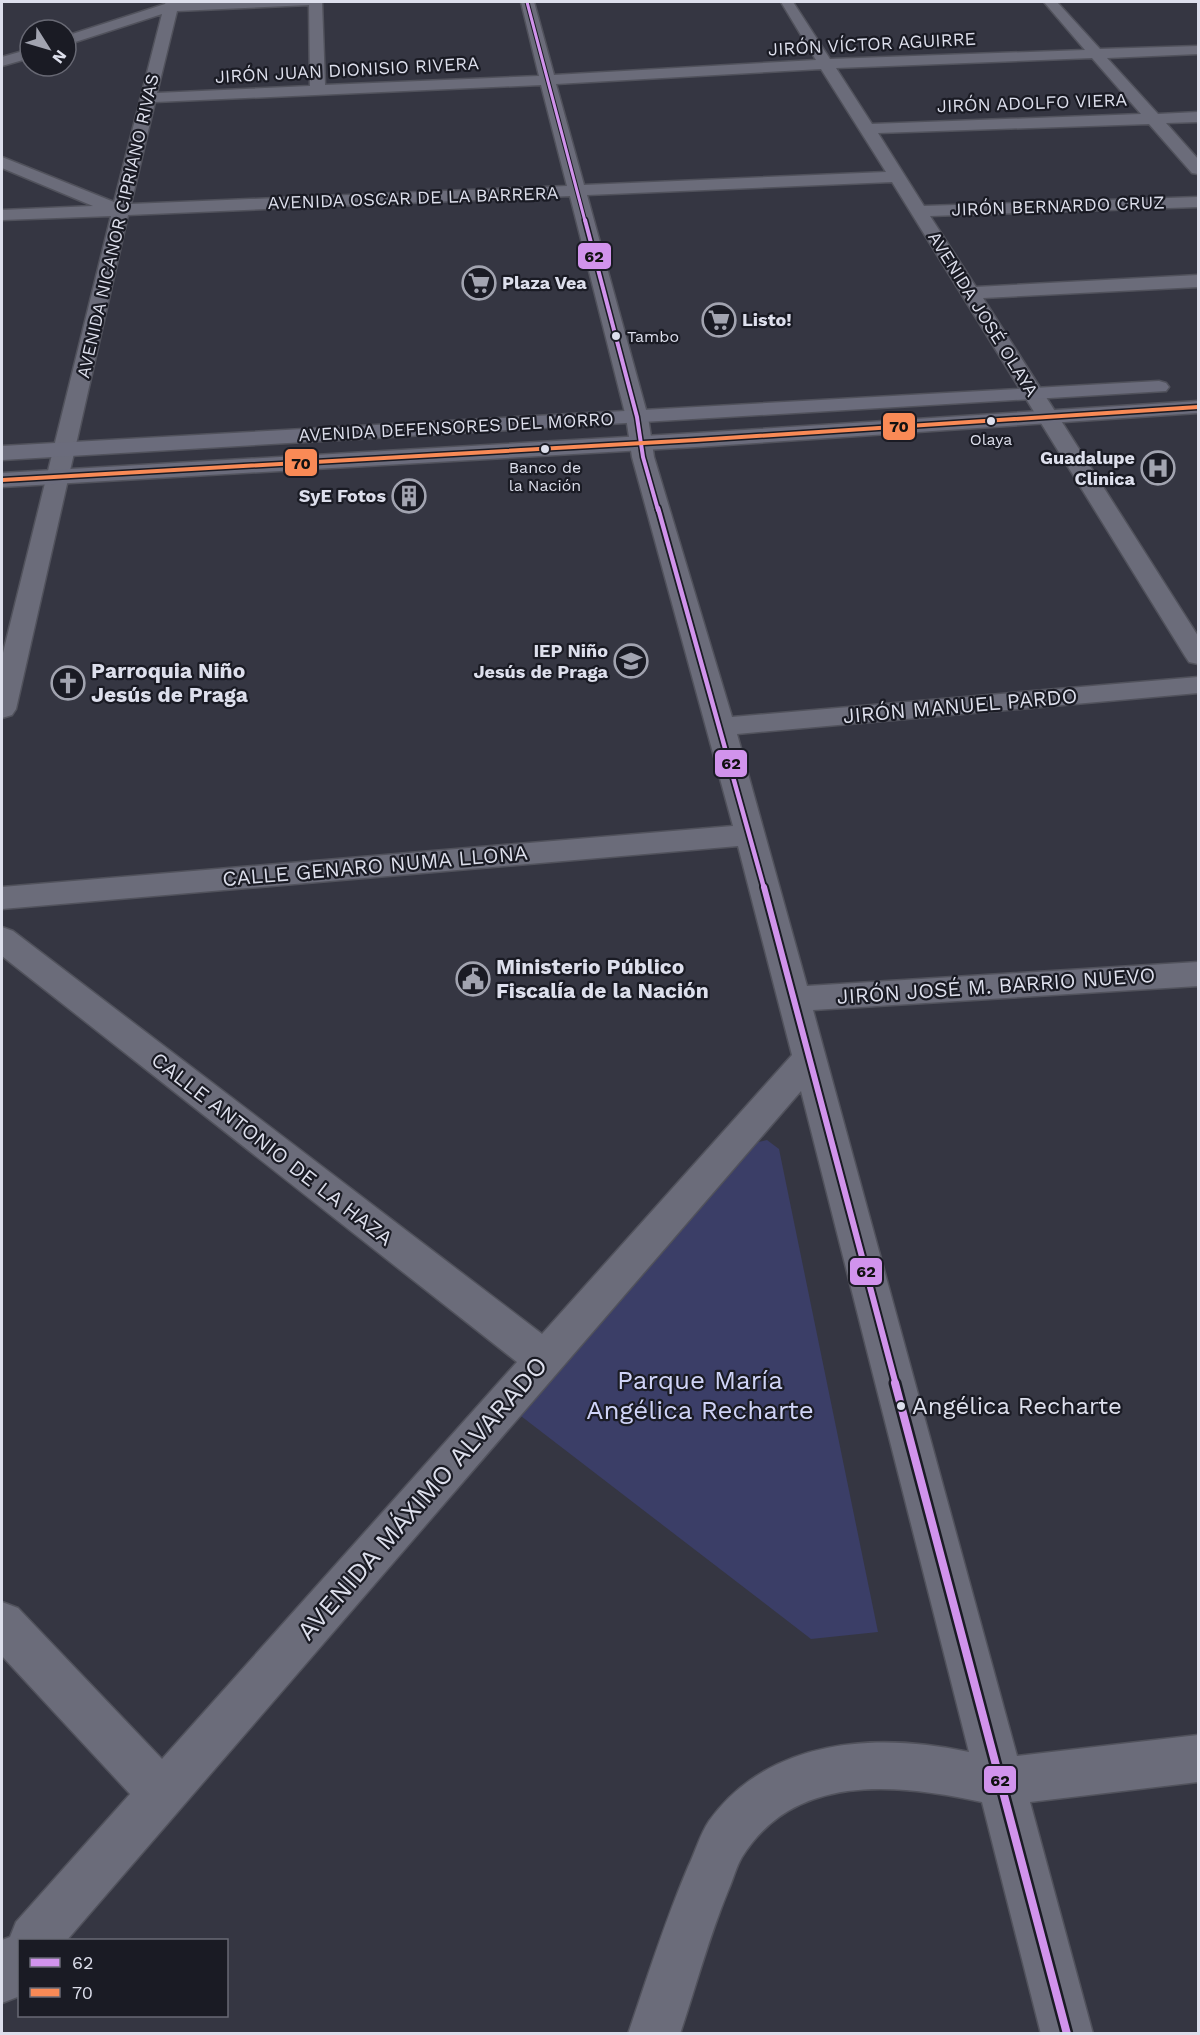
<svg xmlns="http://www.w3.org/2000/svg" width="1200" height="2035" font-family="'Work Sans',sans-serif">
<rect width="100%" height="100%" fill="#353642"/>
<!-- green -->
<polygon fill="#3b3e67" points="767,1140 779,1149 878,1632 811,1639 517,1413 754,1143"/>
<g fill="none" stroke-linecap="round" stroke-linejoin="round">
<!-- minor casing -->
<g stroke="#51525c" stroke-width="3">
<g id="minor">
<path d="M 166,2 L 322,2 L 325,85 L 539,76 L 521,2 L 534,2 L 554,75 L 816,60 L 781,2 L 793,2 L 830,59 L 1085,50 L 1044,2 L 1057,2 L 1100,49 L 1198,46 L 1198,54 L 1107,58 L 1158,114 L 1198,112 L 1198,122 L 1166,123 L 1198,159 L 1198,174 L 1192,173 L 1149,124 L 878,133 L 924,206 L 1198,197 L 1198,207 L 930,216 L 976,287 L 1198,275 L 1198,287 L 983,298 L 1198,636 L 1198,664 L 1189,662 L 1185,656 L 892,182 L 587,195 L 648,417 L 654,457 L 732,717 L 1198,677 L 1198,693 L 737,734 L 807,986 L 1198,962 L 1198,986 L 813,1010 L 1017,1756 L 1198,1735 L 1198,1782 L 1030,1802 L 1093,2034 L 1041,2034 L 982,1802 C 897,1784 795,1772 742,1857 C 736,1867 733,1880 728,1891 C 709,1937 696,1986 680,2034 L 628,2034 C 647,1978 665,1921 688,1867 C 695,1853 700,1834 709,1821 C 769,1738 877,1732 969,1752 L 801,1091 L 67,1940 L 20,1940 L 20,1996 L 2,2003 L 2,1940 L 10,1937 L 16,1922 L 130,1794 L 2,1656 L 2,1602 L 18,1608 L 162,1759 L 517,1362 L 2,956 L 2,927 L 13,931 L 542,1334 L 792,1055 L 738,846 L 2,909 L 2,887 L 733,826 L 632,457 L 626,417 L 570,196 L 128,215 L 16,709 L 12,715 L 2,718 L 2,657 L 111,216 L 2,220 L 2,210 L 93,206 L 2,168 L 2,157 L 114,202 L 162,14 L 66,45 L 66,36 L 165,4 ZM 309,5 L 310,86 L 157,93 L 177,11 ZM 1092,58 L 1141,114 L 872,124 L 836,68 ZM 821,69 L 886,172 L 584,185 L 556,84 ZM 541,85 L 567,186 L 131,204 L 155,102 Z"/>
<polygon points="30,49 30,58 2,66 2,57"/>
</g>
</g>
<!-- major casing -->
<g stroke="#51525c" stroke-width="3">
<g id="major">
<polygon points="1159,381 1166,383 1169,387 1166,391 2,460 2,446"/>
<polygon points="1198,401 1198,413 696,447 2,487 2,473 696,433"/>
</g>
</g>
<!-- minor -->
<use href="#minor" fill="#6b6c7a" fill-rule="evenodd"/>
<!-- major -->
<use href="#major" fill="#6b6c7c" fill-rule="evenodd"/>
<!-- bus-1-far4 casing -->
<g stroke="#1a1b24" stroke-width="5">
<polyline id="bus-1-far4" points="527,2 585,221"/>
</g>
<!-- bus-1-far3 casing -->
<g stroke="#1a1b24" stroke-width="7">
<polyline id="bus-1-far3" points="585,220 637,417 643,457 658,510"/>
</g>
<!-- bus-1-far2 casing -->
<g stroke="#1a1b24" stroke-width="8">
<polyline id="bus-1-far2" points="658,508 764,888"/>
</g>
<!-- bus-1-far1 casing -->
<g stroke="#1a1b24" stroke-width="10">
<polyline id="bus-1-far1" points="764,887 896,1385"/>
</g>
<!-- bus-1 casing -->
<g stroke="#1a1b24" stroke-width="13">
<polyline id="bus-1" points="895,1383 1067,2034"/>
</g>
<!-- bus-2 casing -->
<g stroke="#1a1b24" stroke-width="7">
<polyline id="bus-2" points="2,480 696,440 1198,407"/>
</g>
<!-- bus-1-far4 -->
<use href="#bus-1-far4" stroke="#d193ec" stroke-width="3"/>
<!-- bus-1-far3 -->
<use href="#bus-1-far3" stroke="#d193ec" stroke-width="4"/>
<!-- bus-1-far2 -->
<use href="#bus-1-far2" stroke="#d193ec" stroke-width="4.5"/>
<!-- bus-1-far1 -->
<use href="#bus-1-far1" stroke="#d193ec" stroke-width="6"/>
<!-- bus-1 -->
<use href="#bus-1" stroke="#d193ec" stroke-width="8"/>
<!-- bus-2 -->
<use href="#bus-2" stroke="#f98a56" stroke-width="4"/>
</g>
<!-- icons -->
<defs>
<g id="supermarket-ring" transform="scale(1.725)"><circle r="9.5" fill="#1a1b24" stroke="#a2a4b0" stroke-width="1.5"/><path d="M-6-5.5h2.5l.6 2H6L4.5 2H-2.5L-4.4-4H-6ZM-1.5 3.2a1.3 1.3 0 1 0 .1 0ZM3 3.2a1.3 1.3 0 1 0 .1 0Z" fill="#a2a4b0"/></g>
<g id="hospital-ring" transform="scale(1.725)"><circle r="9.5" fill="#1a1b24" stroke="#a2a4b0" stroke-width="1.5"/><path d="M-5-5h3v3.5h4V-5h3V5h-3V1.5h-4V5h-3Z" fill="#a2a4b0"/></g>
<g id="building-ring" transform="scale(1.725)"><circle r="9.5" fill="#1a1b24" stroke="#a2a4b0" stroke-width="1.5"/><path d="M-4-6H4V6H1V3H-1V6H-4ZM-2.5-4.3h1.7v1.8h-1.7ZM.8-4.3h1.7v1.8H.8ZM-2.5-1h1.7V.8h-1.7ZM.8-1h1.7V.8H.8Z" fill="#a2a4b0"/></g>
<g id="school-ring" transform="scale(1.725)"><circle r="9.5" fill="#1a1b24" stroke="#a2a4b0" stroke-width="1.5"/><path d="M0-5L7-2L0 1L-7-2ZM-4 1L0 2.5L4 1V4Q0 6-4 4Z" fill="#a2a4b0"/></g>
<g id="church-ring" transform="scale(1.725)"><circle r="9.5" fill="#1a1b24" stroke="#a2a4b0" stroke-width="1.5"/><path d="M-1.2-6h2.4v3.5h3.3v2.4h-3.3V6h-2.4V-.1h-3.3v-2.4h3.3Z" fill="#a2a4b0"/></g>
<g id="civic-ring" transform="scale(1.725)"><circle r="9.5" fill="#1a1b24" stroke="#a2a4b0" stroke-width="1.5"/><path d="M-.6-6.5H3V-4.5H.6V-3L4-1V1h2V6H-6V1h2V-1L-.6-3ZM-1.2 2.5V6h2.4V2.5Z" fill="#a2a4b0"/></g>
</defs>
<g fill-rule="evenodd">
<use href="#supermarket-ring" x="479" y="283"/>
<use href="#supermarket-ring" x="719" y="320"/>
<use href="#hospital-ring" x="1158" y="468"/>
<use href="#building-ring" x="409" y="496"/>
<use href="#school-ring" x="631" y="661"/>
<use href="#church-ring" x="68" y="683"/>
<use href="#civic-ring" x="473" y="979"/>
</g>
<!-- markers -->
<g fill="#dddfec" stroke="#1a1b24" stroke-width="2">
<circle cx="616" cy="336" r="5"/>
<circle cx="991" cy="421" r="5"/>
<circle cx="545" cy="449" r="5"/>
<circle cx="901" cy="1406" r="5"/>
</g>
<g text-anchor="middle" stroke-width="4.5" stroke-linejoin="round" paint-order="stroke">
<!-- far-bus labels -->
<g font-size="16" fill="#dddfec" stroke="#1a1b24">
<text x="627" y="342" text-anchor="start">Tambo</text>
<text x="991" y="445">Olaya</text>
<text x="545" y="473">Banco de<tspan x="545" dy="18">la Nación</tspan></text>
</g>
<!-- far-street labels -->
<g font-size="18" fill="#dddfec" stroke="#1a1b24">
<text transform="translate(872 44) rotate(-3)" y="6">JIRÓN VÍCTOR AGUIRRE</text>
<text transform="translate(347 70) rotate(-3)" y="6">JIRÓN JUAN DIONISIO RIVERA</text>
<text transform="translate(1032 103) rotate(-2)" y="6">JIRÓN ADOLFO VIERA</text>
<text transform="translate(413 198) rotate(-2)" y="6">AVENIDA OSCAR DE LA BARRERA</text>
<text transform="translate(1058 206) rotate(-2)" y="6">JIRÓN BERNARDO CRUZ</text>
<text transform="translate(118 226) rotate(-77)" y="6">AVENIDA NICANOR CIPRIANO RIVAS</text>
<text transform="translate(983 314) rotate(58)" y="6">AVENIDA JOSÉ OLAYA</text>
<text transform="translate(456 427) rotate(-3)" y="6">AVENIDA DEFENSORES DEL MORRO</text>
</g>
<!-- far-poi labels -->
<g font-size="18" font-weight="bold" fill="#dddfec" stroke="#1a1b24" text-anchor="end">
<text x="502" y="289" text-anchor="start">Plaza Vea</text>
<text x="742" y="326" text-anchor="start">Listo!</text>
<text x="1135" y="464">Guadalupe<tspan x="1135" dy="21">Clinica</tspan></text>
<text x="386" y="502">SyE Fotos</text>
<text x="608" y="657">IEP Niño<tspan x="608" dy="21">Jesús de Praga</tspan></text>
</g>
<!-- poi labels -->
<g font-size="21" font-weight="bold" fill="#dddfec" stroke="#1a1b24" text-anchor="start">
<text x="91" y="678">Parroquia Niño<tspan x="91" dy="24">Jesús de Praga</tspan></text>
<text x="496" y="974">Ministerio Público<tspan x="496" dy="24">Fiscalía de la Nación</tspan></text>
</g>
<!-- street labels -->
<g font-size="21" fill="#dddfec" stroke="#1a1b24">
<text transform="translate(960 706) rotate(-5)" y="7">JIRÓN MANUEL PARDO</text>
<text transform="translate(375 866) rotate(-5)" y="7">CALLE GENARO NUMA LLONA</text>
<text transform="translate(996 986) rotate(-4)" y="7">JIRÓN JOSÉ M. BARRIO NUEVO</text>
<text transform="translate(272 1149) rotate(38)" y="7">CALLE ANTONIO DE LA HAZA</text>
</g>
<!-- near-bus labels -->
<g font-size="24" fill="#dddfec" stroke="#1a1b24" text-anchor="start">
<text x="912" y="1414">Angélica Recharte</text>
</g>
<!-- near-park labels -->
<g font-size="26" fill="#d0d4f7" stroke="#1a1b24">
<text x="700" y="1389">Parque María<tspan x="700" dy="30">Angélica Recharte</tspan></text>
</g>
<!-- near-street labels -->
<g font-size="26" fill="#dddfec" stroke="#1a1b24">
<text transform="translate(422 1498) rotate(-49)" y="9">AVENIDA MÁXIMO ALVARADO</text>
</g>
</g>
<g stroke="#1a1b24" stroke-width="2">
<rect x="577" y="242" width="35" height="28" rx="6" fill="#d193ec"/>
<rect x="882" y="412" width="34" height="29" rx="6" fill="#f98a56"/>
<rect x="284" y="448" width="34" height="29" rx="6" fill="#f98a56"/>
<rect x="714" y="749" width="34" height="29" rx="6" fill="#d193ec"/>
<rect x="849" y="1257" width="34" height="29" rx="6" fill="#d193ec"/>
<rect x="983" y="1765" width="34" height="29" rx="6" fill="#d193ec"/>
</g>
<g font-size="16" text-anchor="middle" font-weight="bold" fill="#111">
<text x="594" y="262">62</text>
<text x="899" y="432">70</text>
<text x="301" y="469">70</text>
<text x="731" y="769">62</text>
<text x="866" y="1277">62</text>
<text x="1000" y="1786">62</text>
</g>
<!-- border -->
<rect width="1200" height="2035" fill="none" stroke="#dddfec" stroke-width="6"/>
<!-- legend -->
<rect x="18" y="1939" width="210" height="78" fill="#1a1b24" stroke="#686974" stroke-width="1.5"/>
<rect x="30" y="1958" width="30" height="9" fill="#d193ec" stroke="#686974" stroke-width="1.5"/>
<text x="72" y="1969" font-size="18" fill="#dddfec">62</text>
<rect x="30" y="1988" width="30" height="9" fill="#f98a56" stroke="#686974" stroke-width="1.5"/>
<text x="72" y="1999" font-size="18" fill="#dddfec">70</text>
<!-- north arrow -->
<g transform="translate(48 48) rotate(127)"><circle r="28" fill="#1a1b24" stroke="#686974" stroke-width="1.5"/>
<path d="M0-4.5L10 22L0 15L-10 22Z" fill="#a2a4b0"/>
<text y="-9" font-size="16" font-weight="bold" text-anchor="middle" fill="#dddfec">N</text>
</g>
</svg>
